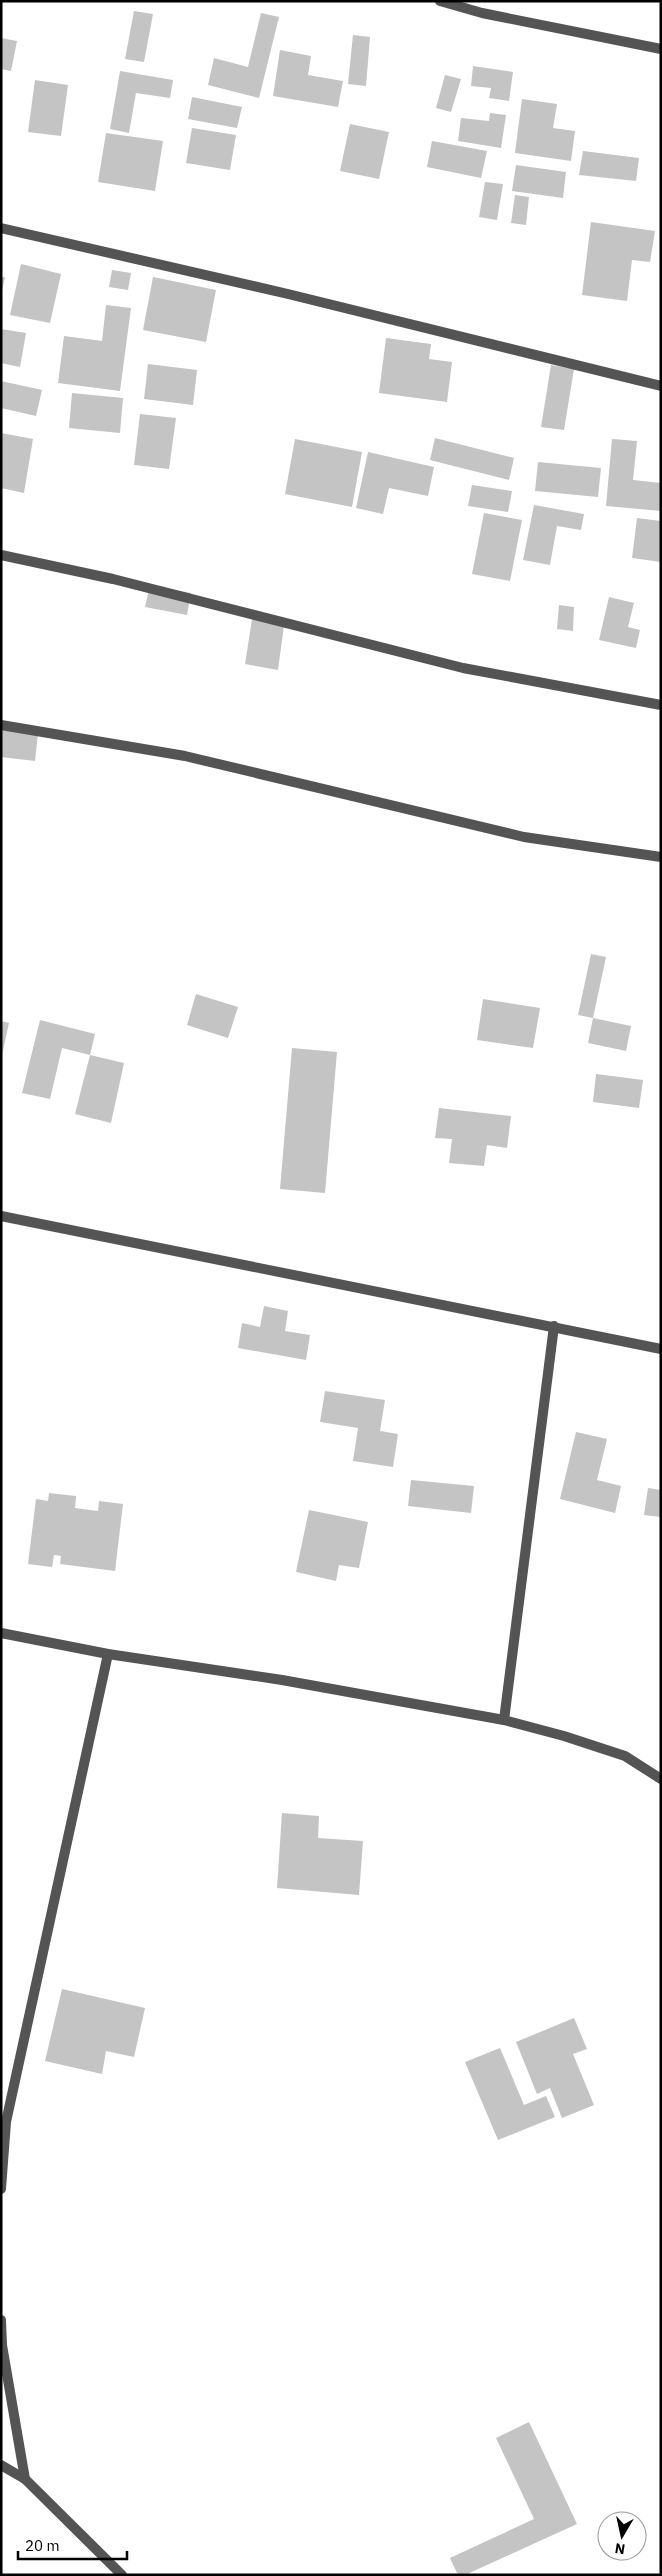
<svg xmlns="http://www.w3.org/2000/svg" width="662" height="2576" font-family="'IBM Plex Sans',sans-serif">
<rect width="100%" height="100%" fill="#fff"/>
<!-- building -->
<g fill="#c4c4c4">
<polygon points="134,11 153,14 144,62 125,59"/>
<polygon points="261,13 279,17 259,98 208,85 214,58 248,67"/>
<polygon points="353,35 370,37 366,86 348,84"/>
<polygon points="1,38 17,41 11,71 1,69"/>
<polygon points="280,50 311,56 308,75 343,81 338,107 273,96"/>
<polygon points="473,66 513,72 509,101 489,98 491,88 471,86"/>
<polygon points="120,71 173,80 170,98 136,93 129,133 110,129"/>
<polygon points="445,75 461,79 451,112 436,108"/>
<polygon points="35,80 68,85 61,136 28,132"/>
<polygon points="192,97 242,107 237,128 188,119"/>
<polygon points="522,99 557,104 553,128 575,131 571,161 515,153"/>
<polygon points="490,113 506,115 501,148 458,141 461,118 489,121"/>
<polygon points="350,124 389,132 379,179 340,171"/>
<polygon points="192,128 236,135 230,170 186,163"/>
<polygon points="106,133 163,141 155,191 98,182"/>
<polygon points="432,141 487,151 481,178 427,167"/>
<polygon points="583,151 639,158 636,181 579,175"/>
<polygon points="516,165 566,172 563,198 512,191"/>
<polygon points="485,182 503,184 497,220 479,217"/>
<polygon points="515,195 529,197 526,225 511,223"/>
<polygon points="591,222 655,231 650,262 632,260 627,301 582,295"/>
<polygon points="21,264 61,274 50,323 10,315"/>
<polygon points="112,270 131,273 128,290 109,287"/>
<polygon points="1,277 5,277 2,291 1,291"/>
<polygon points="153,277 216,290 206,342 143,330"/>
<polygon points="106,305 131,308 120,391 58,383 64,336 102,341"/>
<polygon points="1,329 26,333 20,367 1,363"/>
<polygon points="386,338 431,344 429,359 452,362 447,402 379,393"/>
<polygon points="148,364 197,370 193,405 144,399"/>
<polygon points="551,365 574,369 564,430 541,427"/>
<polygon points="1,381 42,390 36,416 1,408"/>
<polygon points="72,393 123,398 120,433 69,428"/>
<polygon points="140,414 176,418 169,469 134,465"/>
<polygon points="1,433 33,439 24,493 1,488"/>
<polygon points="435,438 514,458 509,480 430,460"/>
<polygon points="295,439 362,452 352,507 285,494"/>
<polygon points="612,439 637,441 633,480 661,483 661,511 606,506"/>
<polygon points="368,452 434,467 428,496 389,488 383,514 356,508"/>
<polygon points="538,462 601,468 598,497 535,491"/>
<polygon points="472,485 512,491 508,512 468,506"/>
<polygon points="534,505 584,514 581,530 557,526 550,565 523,560"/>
<polygon points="484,513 522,520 510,581 472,574"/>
<polygon points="637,518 661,521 661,562 632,558"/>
<polygon points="150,585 191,593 187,615 145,607"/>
<polygon points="609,597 634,603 628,627 640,630 636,648 599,640"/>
<polygon points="559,605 574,607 573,631 557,629"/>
<polygon points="253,613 285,618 278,670 245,664"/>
<polygon points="1,729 38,733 35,761 1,757"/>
<polygon points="591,954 606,957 593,1018 578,1015"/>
<polygon points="196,994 238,1007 228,1038 187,1025"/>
<polygon points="483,999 540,1008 533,1048 477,1040"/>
<polygon points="593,1018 631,1026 626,1051 588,1043"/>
<polygon points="40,1020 95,1034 90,1055 62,1048 50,1099 22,1093"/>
<polygon points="1,1021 9,1023 2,1055 1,1055"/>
<polygon points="292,1048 337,1052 325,1193 280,1189"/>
<polygon points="90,1055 124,1063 111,1123 75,1114"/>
<polygon points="596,1074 643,1080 639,1108 593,1102"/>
<polygon points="439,1108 511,1116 507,1148 487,1145 484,1166 449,1163 452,1139 435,1138"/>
<polygon points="264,1306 288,1311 285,1331 310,1335 306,1360 238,1348 242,1323 260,1327"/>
<polygon points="325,1391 385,1400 380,1431 398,1434 393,1467 353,1461 358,1428 320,1422"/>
<polygon points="576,1432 607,1439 597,1480 621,1486 615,1513 560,1499"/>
<polygon points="411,1480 474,1486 471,1513 408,1506"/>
<polygon points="648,1488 661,1490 661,1517 644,1515"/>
<polygon points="49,1493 76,1496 75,1508 98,1511 99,1501 123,1504 115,1571 60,1564 61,1556 54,1555 52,1567 28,1564 36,1499 48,1501"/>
<polygon points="309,1510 368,1522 359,1568 339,1565 336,1581 296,1572"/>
<polygon points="282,1813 319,1816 318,1838 363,1841 359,1895 277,1888"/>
<polygon points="62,1989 145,2008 134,2057 106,2051 102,2074 45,2061"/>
<polygon points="574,2018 587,2049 573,2054 594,2105 562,2118 550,2088 537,2094 516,2042"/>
<polygon points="500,2048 524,2105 546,2096 555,2117 498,2140 465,2062"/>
<polygon points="529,2422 577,2524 465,2575 458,2575 450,2558 534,2519 496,2438"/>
</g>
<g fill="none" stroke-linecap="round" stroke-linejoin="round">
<!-- street -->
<g stroke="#545454" stroke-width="10">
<polyline points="440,1 482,13 661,49"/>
<polyline points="1,228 288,294 661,386"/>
<polyline points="1,555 113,579 463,668 661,705"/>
<polyline points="1,725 185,756 524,837 661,857"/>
<polyline points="1,1216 661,1349"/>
<polyline points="1,1633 108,1654 282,1680 504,1720 564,1736 625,1756 661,1779"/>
<polyline points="504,1720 554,1326"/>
<polyline points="1,2189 6,2122 108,1654"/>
<polyline points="1,2320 2,2345 25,2479"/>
<polyline points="1,2465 25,2479 122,2575"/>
</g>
</g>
<!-- border -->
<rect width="662" height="2576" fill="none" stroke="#000000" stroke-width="5"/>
<!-- north arrow -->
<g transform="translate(622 2536) rotate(189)"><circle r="24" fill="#ffffff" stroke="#999999"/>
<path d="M0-4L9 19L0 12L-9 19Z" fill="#000000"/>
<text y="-8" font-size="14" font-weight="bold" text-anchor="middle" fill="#000000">N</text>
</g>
<!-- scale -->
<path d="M18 2551v8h109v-8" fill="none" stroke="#000000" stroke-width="2.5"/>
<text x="25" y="2551" font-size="15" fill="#000000" stroke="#ffffff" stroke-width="4" paint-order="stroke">20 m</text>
</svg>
